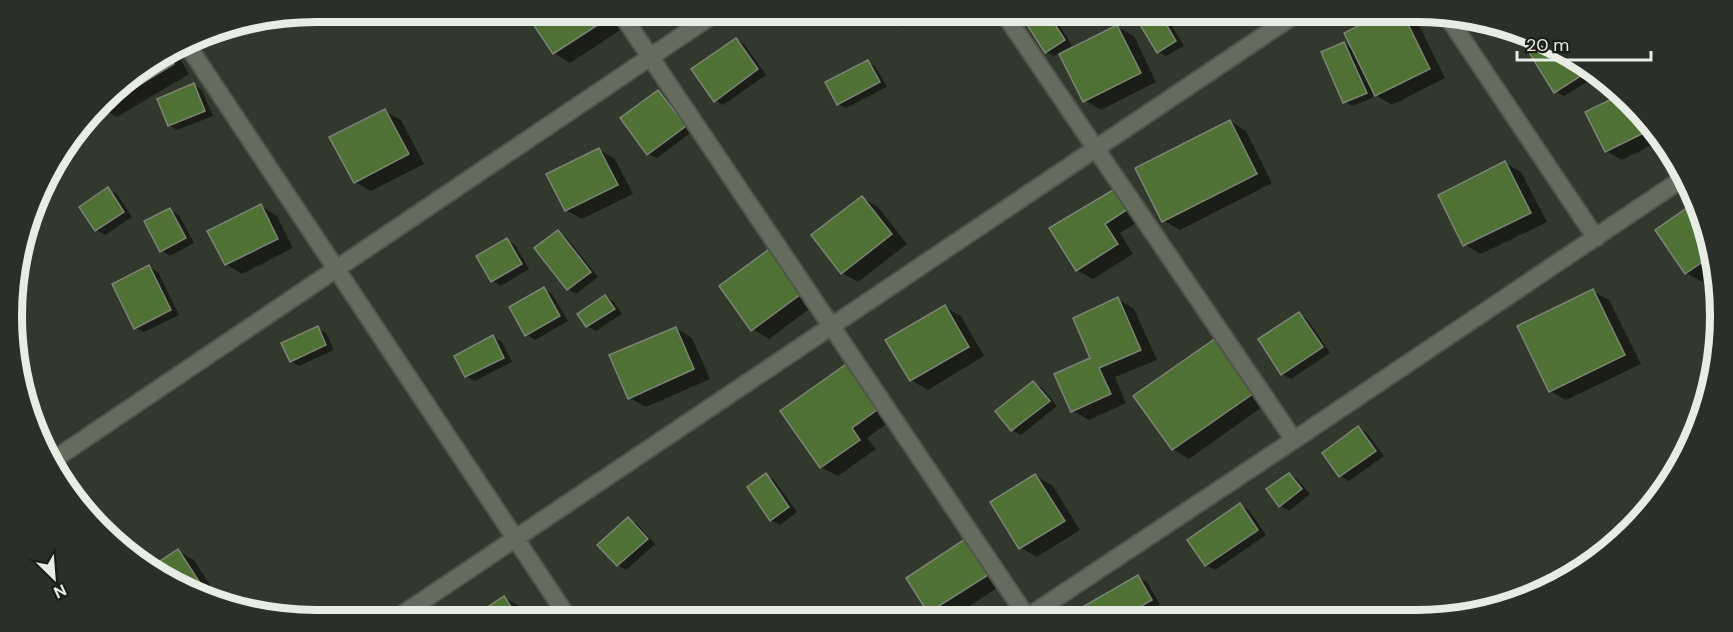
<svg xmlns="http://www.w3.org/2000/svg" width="1733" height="632" font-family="'DM Sans',sans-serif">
<rect width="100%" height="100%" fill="#31392c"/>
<!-- shadow -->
<g fill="#0007">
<polygon points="548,12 612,12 622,29 570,63 554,53"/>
<polygon points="882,12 931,12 902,27 885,18"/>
<polygon points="1021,12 1051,12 1072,45 1054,56 1046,52"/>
<polygon points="1149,12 1164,13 1184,46 1166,56 1158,52"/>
<polygon points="1390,12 1407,12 1415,17 1445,78 1392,105 1372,93 1374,97 1353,106 1345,102 1344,44 1353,49"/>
<polygon points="1117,27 1134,36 1156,82 1101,110 1084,100"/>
<polygon points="736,39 744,44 766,75 723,105 715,100"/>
<polygon points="1535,42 1590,69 1595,77 1564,96 1555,91 1527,46"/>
<polygon points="176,52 189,74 117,117 101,108 116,87"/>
<polygon points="868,62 876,67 887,87 846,108 838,104"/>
<polygon points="194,85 202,90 213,116 177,130 169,125"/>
<polygon points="658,92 667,97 693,131 657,158 648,154"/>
<polygon points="1621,96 1660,141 1622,160 1606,151"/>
<polygon points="384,111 401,120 424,164 371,191 355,182"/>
<polygon points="1230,121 1246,131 1272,183 1180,230 1164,221"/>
<polygon points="599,150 615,159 633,194 582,219 566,210"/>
<polygon points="1505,163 1521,172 1547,222 1481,254 1465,245"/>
<polygon points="1118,188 1146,217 1120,233 1133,254 1093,279 1077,270"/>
<polygon points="108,189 117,194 132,217 105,235 96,230"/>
<polygon points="862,198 878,207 907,244 858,282 842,273"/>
<polygon points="1694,205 1717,272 1702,282 1686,273"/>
<polygon points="261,206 277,216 293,248 242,274 226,264"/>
<polygon points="170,210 179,215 194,243 170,256 162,251"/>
<polygon points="558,232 566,237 598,277 576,294 568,289"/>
<polygon points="507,240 515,245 529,269 501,286 493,281"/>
<polygon points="772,249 820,301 769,339 753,329"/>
<polygon points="149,267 158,272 179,315 144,332 135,328"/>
<polygon points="544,289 552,294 568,321 535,340 527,335 511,308"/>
<polygon points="1593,291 1609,300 1641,364 1566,400 1550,391"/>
<polygon points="606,297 614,302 622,314 596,331 587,326 579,314"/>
<polygon points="1118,299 1134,309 1157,360 1115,377 1126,403 1089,420 1072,410 1092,359"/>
<polygon points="945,307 961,316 984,356 928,390 911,380"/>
<polygon points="1299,314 1307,319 1330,353 1291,379 1282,374"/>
<polygon points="317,328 326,333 334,350 299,366 291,361"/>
<polygon points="676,328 692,338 710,379 646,407 630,398"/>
<polygon points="493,337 502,342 512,362 475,381 466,376 456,357"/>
<polygon points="1216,340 1269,402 1189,459 1173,449"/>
<polygon points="849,364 896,417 867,438 876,449 838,476 821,467"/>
<polygon points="1033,383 1042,388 1057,406 1021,435 1012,430 997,411"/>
<polygon points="1359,428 1367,433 1384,456 1349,481 1340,476"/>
<polygon points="1289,474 1297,479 1310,494 1289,511 1280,506 1269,490"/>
<polygon points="766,475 774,480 797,512 780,525 771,520"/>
<polygon points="1035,476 1052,485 1080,530 1037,557 1021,548"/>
<polygon points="1240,505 1249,510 1266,535 1215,570 1206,565"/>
<polygon points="628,519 637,524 655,544 626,570 618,565"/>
<polygon points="965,541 1003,584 950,619 941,619 929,612"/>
<polygon points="178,551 194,560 221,602 152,568"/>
<polygon points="1138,577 1147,582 1160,605 1136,618 1086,618 1081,610"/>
<polygon points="504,598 521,607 529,620 471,620"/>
</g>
<!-- building -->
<g fill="#4f7134" stroke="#7b8476" stroke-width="1.5">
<polygon points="545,12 603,12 607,19 553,54 531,21"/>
<polygon points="881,12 897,12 884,19"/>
<polygon points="1019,12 1047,12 1065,40 1045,53"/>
<polygon points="1146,12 1159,12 1176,41 1157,53 1136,18"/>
<polygon points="1386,12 1402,12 1430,69 1375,96 1344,33"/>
<polygon points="1117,25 1141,73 1083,102 1059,54"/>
<polygon points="736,38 758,69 714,102 691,69"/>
<polygon points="1533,41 1583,66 1587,72 1554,93 1525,46"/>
<polygon points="1344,42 1367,93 1343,103 1321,52"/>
<polygon points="169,56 174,64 100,109 99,107 116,87"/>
<polygon points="868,60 880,82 837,105 825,82"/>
<polygon points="194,83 205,111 168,126 157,99"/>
<polygon points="658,90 686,126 647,155 620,118"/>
<polygon points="1620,95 1650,130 1605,152 1585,112"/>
<polygon points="385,109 409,154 354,183 329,137"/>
<polygon points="1230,120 1257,174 1162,222 1135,168"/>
<polygon points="599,148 618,185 565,211 546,174"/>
<polygon points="1505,161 1531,213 1463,246 1438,195"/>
<polygon points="108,187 124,212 95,231 79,207"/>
<polygon points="1118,187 1131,207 1105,224 1118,244 1076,271 1049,228"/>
<polygon points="862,196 892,234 841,274 811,235"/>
<polygon points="1694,203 1711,256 1685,274 1655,230"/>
<polygon points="261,204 278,239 225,265 207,231"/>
<polygon points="170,208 186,238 160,252 144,221"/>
<polygon points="558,230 591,272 567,290 534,248"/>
<polygon points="507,238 522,264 491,282 476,256"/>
<polygon points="772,247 805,291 751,331 719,286"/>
<polygon points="149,265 171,310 134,329 112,284"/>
<polygon points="544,287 560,316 525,336 509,307"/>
<polygon points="1593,289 1625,355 1549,392 1517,326"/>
<polygon points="605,295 615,309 586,327 577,314"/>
<polygon points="1118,297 1141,350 1099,368 1111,394 1071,412 1054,374 1090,358 1073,318"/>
<polygon points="945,305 969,347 910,381 885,340"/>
<polygon points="1299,312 1323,347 1281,375 1258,339"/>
<polygon points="318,326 326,345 290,362 281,343"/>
<polygon points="676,327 694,369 628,399 609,355"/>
<polygon points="493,335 504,358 465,377 454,356"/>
<polygon points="1216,338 1254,393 1172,450 1133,396"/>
<polygon points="849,362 881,407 852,428 860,440 820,468 780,411"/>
<polygon points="1033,381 1050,401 1011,431 995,411"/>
<polygon points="1358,426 1376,451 1339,477 1322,453"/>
<polygon points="766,473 789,507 770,521 747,487"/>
<polygon points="1289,473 1302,489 1279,507 1266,489"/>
<polygon points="1035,474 1065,521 1019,549 990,502"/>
<polygon points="1240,503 1258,530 1205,566 1187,540"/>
<polygon points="628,517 648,539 617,566 597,545"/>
<polygon points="965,539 988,575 928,613 906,578"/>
<polygon points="178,549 208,595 151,567"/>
<polygon points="1138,575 1152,600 1120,618 1084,618 1079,609"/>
<polygon points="504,596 520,620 468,620"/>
</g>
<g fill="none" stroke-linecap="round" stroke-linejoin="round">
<!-- service casing -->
<g stroke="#4f554a" stroke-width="20">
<g id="service">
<polyline points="620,12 1027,617"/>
<polyline points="1003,12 1294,440"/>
<polyline points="1447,16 1596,238"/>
</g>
</g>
<!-- minor casing -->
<g stroke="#4f554a" stroke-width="20">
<g id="minor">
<polyline points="188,46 569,619"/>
<polyline points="53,460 717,12"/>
<polyline points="1026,618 1294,440 1685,177"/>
<polyline points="394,620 1299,12"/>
</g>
</g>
<!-- service -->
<use href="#service" stroke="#646c5e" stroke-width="16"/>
<!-- minor -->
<use href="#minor" stroke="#646c5e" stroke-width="16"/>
</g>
<!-- crop -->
<path d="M0 0H1733V632H0ZM316 22H1416A294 294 0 0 1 1710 316V316A294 294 0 0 1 1416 610H316A294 294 0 0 1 22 316V316A294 294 0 0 1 316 22Z" fill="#2b2f29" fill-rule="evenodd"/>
<path fill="none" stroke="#e7ece4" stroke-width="8" d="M316 22H1416A294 294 0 0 1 1710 316V316A294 294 0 0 1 1416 610H316A294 294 0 0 1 22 316V316A294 294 0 0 1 316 22Z"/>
<!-- north arrow -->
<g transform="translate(54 578) rotate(155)" stroke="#1b1f19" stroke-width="4.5" paint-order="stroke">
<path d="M0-4.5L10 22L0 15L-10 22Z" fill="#e7ece4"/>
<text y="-9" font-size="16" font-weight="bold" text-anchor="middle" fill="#e7ece4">N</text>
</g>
<!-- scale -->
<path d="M1517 51v9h134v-9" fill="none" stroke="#e7ece4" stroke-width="3"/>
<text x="1526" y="51" font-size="18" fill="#e7ece4" stroke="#1b1f19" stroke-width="4.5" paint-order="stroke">20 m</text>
</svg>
